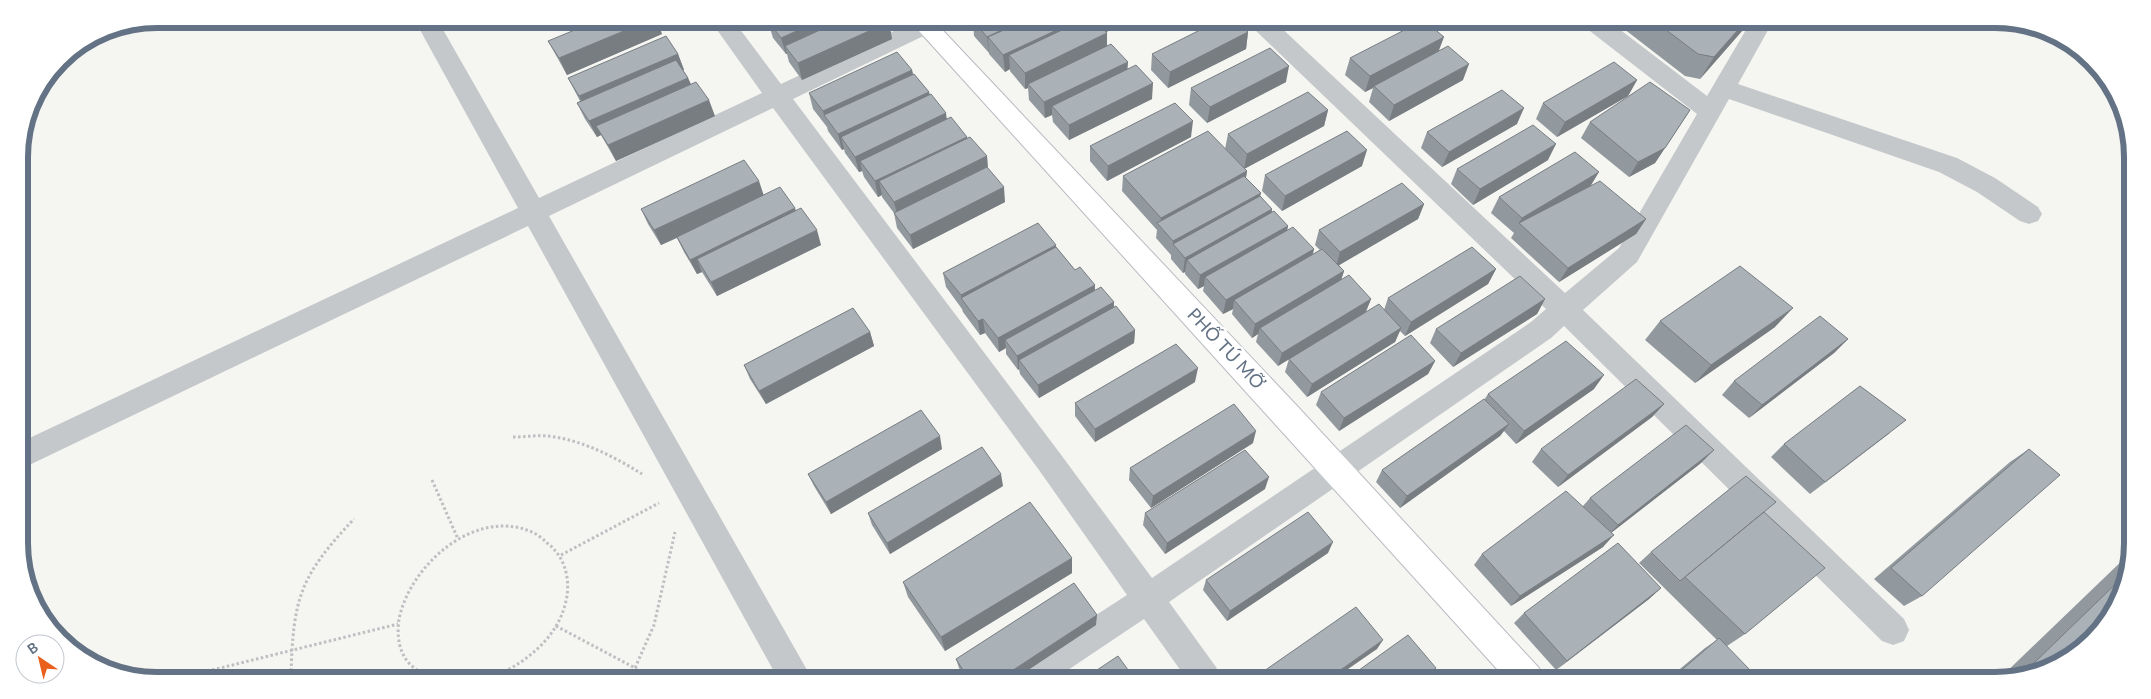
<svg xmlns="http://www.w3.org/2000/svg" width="2151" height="699" font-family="Lato,sans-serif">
<rect width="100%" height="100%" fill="#f5f5f1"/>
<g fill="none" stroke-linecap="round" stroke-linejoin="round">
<!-- secondary casing -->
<g stroke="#b7bbc0" stroke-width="2">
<polygon id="secondary" points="910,21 934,21 1299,408 1539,668 1544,679 1506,679"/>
</g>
<!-- path -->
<g stroke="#bebfc2" stroke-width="3" stroke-dasharray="2.5 2.5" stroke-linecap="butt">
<path d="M 513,437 C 525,437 537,435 548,436 C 582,440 613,456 642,474"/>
<polyline points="432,480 458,539"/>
<polyline points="561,555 659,503"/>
<polyline points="556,626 637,669"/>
<polyline points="188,676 398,624"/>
<path d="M 291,676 C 293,598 300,576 354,519"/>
<path d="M 426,676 C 420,672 413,668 408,662 C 398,650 397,633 399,619 C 410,565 475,507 532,532 C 537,534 543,539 547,543 C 565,556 571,580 566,601 C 558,637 528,661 496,676"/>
<polyline points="631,677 654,625 675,532"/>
</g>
<!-- minor -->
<polygon fill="#c5c8cb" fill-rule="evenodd" points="414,19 437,19 539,198 762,93 710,20 733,20 781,84 915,21 945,21 942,27 793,99 1059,452 1152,578 1531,322 1546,309 1253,28 1250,22 1275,22 1565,293 1619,248 1697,114 1586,28 1583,22 1610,22 1707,96 1750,23 1772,23 1738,84 1957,158 1995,178 2038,207 2042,214 2038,221 2029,224 2020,221 1977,192 1939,172 1729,99 1637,262 1583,310 1904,619 1909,630 1904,641 1893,645 1882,641 1564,326 1551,338 1169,602 1216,667 1221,678 1186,678 1144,619 1056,678 1011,678 1016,667 1127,595 1039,470 773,108 549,216 811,677 777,677 528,226 21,469 21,442 518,208"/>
<!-- secondary -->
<use href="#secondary" fill="#fff" fill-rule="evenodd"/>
</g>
<!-- wall -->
<g fill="#92999e">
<polygon points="757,20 888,21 892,39 802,80 789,62 787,54 786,54 773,38 770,28 765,31"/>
<polygon points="973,21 1129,21 1106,32 1107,46 1127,69 1152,99 1069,140 1053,122 1052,115 1045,118 1029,100 1028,88 1025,89 1010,71 1010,69 1005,72 989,54 989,53 974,36"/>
<polygon points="1287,22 1302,22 1292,27"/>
<polygon points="1615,22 1749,23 1700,79 1685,76"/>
<polygon points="1248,32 1246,49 1168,88 1151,70 1152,54"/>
<polygon points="662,34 567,75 548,41"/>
<polygon points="1439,52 1463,80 1389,121 1369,102 1373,88 1365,92 1345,75 1350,58"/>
<polygon points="678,54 684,70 683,70 688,78 691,84 715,116 616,161 601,135 597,137 585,119 577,103 580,101 568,78"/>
<polygon points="912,70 913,74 929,92 930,95 947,119 987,156 988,168 1005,202 913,249 897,228 894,213 882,197 882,195 878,197 864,177 862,171 859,172 845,153 844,149 842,150 828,131 827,127 813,109 809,93"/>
<polygon points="1637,80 1628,96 1557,137 1536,119 1543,103"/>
<polygon points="1286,82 1207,123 1189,105 1191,88"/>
<polygon points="1328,110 1324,126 1244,169 1247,171 1246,178 1260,197 1272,209 1272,212 1288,226 1287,230 1314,249 1313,254 1320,250 1315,245 1319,230 1424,204 1418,219 1339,265 1344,271 1341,280 1371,299 1366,312 1384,310 1388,298 1496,269 1488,284 1405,336 1400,331 1395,342 1307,397 1285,372 1289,359 1278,366 1256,342 1258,334 1252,338 1232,314 1233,309 1223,314 1203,291 1204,286 1198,289 1185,274 1185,272 1183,273 1171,259 1171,255 1156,238 1157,230 1122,191 1123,176 1225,149 1228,134"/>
<polygon points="1690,110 1655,163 1629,177 1581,138 1590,122"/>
<polygon points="1517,124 1442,167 1421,148 1427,132"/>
<polygon points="1191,137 1107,181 1090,161 1090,146"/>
<polygon points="1548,160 1473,205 1451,184 1457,169"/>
<polygon points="1362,166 1282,211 1262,191 1265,175"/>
<polygon points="1590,186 1646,219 1636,234 1559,282 1511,238 1514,233 1491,213 1499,197"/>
<polygon points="764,195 796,211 821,245 717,296 702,272 697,274 684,252 677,238 661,245 648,224 641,209"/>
<polygon points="1056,247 1075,270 1095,285 1095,291 1114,302 1114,307 1135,330 1134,343 1039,398 1020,374 1019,369 1018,370 1006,354 1006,348 999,352 985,333 980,335 963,312 962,309 946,287 943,273"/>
<polygon points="1545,299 1537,314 1453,367 1430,343 1436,329"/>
<polygon points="1660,321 1775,327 1695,383 1645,340"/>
<polygon points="870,332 874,346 766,404 750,379 744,365"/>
<polygon points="1848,339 1834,353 1749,418 1722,395 1734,381"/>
<polygon points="1435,361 1428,374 1339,431 1316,405 1321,392"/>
<polygon points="1195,382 1095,442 1075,416 1075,403"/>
<polygon points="1594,389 1516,444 1504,431 1500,436 1400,508 1376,482 1382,470 1484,400 1488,394"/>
<polygon points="1664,404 1652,417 1558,487 1532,462 1541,449"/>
<polygon points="1890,433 1810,494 1771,457 1784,444"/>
<polygon points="1253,443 1151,508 1129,480 1130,468"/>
<polygon points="942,449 831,514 814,486 808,474"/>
<polygon points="2029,449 1922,596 1904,606 1874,579 2010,462"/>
<polygon points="1701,463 1611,533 1603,547 1511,606 1474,565 1482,554 1583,506 1590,498"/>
<polygon points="1003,486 890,554 872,525 868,513"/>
<polygon points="1265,489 1165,554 1143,525 1145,513"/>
<polygon points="1764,513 1745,634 1727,646 1739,679 1668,679 1705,648 1717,640 1639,563 1651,552"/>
<polygon points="1328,553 1227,621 1203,590 1206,580"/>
<polygon points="2128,555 2127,579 2079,652 2003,680 2000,680 1999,679"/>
<polygon points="1072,573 945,651 908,597 903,582"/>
<polygon points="1661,588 1649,599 1556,670 1514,623 1524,613"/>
<polygon points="1096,625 1016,678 965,678 959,668 956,659"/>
</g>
<!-- shaded-wall -->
<g fill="#777d81">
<polygon points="650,20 657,20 662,34 567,75 559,58"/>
<polygon points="762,20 789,20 768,21 770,28 765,31"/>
<polygon points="821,20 862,21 785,46 787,54 786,54 781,38"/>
<polygon points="1021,21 1057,21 988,37 989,53 987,37"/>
<polygon points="1076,21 1086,21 1009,55 1010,69 1005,72 1003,55"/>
<polygon points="1099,21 1129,21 1098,36"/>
<polygon points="889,22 892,39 802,80 798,63"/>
<polygon points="1293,22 1302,22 1292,27"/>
<polygon points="1744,23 1749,23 1700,79 1714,57"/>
<polygon points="1248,32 1246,49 1168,88 1170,72"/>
<polygon points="1107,33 1107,50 1028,84 1028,88 1025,89 1025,73"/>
<polygon points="1444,37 1438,53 1374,86 1373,88 1365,92 1370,76"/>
<polygon points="678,54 684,70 587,112 579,96"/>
<polygon points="1128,62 1127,78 1052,106 1052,115 1045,118 1044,102"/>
<polygon points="1469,64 1463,80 1389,121 1394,105"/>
<polygon points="1289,66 1286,82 1207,123 1210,107"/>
<polygon points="912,70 915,86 824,115 827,127 823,111"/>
<polygon points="688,78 695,94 596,126 601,135 597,137 589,121"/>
<polygon points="1637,80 1628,96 1557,137 1565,122"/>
<polygon points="1153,83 1152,99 1069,140 1069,125"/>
<polygon points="929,92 931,108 841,137 844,149 842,150 838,134"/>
<polygon points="709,100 715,116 616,161 608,145"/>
<polygon points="1524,108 1517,124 1442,167 1449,152"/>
<polygon points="1328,110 1324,126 1244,169 1247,154"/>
<polygon points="1690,110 1655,163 1629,177 1638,162"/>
<polygon points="946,113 948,129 860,161 862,171 859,172 855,157"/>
<polygon points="1193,121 1191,137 1107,181 1108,166"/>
<polygon points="967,137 968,152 879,181 882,195 878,197 875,181"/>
<polygon points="1556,144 1548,160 1473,205 1480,189"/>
<polygon points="1367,150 1362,166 1282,211 1285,196"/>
<polygon points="987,156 988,172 898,217 894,202"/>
<polygon points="1247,171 1244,187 1160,226 1161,218"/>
<polygon points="1599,172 1590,187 1519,223 1522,218"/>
<polygon points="759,181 764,196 661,245 654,230"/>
<polygon points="1004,187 1005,202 913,249 910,235"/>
<polygon points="1261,193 1257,209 1173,245 1173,241"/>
<polygon points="1424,204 1418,219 1336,267 1340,252"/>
<polygon points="795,208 800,223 697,259 702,272 697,274 690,260"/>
<polygon points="1272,209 1269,225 1187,260 1185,272 1183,273 1185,258"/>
<polygon points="1646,219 1636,234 1559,282 1568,268"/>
<polygon points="1288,226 1285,241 1205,277 1204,286 1198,289 1200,275"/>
<polygon points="817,230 821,245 717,296 711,282"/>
<polygon points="1056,245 1057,259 961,299 961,295"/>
<polygon points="1314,249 1310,263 1234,300 1233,309 1223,314 1226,300"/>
<polygon points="1496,269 1488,284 1405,336 1411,322"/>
<polygon points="1344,271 1339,286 1260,328 1258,334 1252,338 1255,324"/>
<polygon points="1095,285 1094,300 1005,340 1006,348 999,352 998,338"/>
<polygon points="1371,299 1365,313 1278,366 1282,353"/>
<polygon points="1545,299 1537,314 1453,367 1461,353"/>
<polygon points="1114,302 1113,316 1019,360 1019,369 1018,370 1017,356"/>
<polygon points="1793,308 1775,327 1695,383 1711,365"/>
<polygon points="983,319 985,333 980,335 978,321"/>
<polygon points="1401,328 1395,342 1307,397 1312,384"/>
<polygon points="1135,330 1134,343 1039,398 1038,385"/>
<polygon points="870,332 874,346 766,404 759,391"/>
<polygon points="1848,339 1834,353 1749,418 1762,405"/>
<polygon points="1435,361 1428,374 1339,431 1344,418"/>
<polygon points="1198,368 1195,382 1095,442 1095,429"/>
<polygon points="1604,375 1594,389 1516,444 1524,431"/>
<polygon points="1664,404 1652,417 1558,487 1568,475"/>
<polygon points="1509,424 1500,436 1400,508 1407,496"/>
<polygon points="1256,431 1253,443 1151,508 1153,496"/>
<polygon points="940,436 942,449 831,514 826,502"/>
<polygon points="1714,450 1701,463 1607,536 1618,525"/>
<polygon points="1001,474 1003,486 890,554 887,543"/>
<polygon points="1269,477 1265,489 1165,554 1167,543"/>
<polygon points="1614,535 1603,547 1511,606 1520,596"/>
<polygon points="1333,542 1328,553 1227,621 1230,611"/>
<polygon points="1072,558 1072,573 945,651 941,637"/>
<polygon points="1661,588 1649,599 1556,670 1567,661"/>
<polygon points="1097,615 1096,625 1016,678 1001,678"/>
<polygon points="1383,640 1377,649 1335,678 1329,678"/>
<polygon points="1436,668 1426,679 1421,679"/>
</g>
<!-- building -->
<g fill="#aab2b8" stroke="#777d81">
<polygon points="599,20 650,20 559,58 548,41"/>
<polygon points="770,20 821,20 781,38 768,21"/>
<polygon points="842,20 888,21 889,22 798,63 785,46"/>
<polygon points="974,21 1021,21 987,37"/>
<polygon points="1024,21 1076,21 1003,55 988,37"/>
<polygon points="1081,21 1095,21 1107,33 1025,73 1009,55"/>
<polygon points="1218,21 1237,22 1248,32 1170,72 1152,54"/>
<polygon points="1420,22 1426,22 1444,37 1370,76 1350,58"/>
<polygon points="1657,23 1744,23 1714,57 1698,54"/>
<polygon points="666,36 678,54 579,96 568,78"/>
<polygon points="1111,44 1128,62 1044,102 1028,84"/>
<polygon points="1448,46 1469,64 1394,105 1374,86"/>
<polygon points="1270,48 1289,66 1210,107 1191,88"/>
<polygon points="897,52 912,70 823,111 809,93"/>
<polygon points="676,60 688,78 589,121 577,103"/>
<polygon points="1614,62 1637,80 1565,122 1543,103"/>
<polygon points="1136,65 1153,83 1069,125 1052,106"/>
<polygon points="914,74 929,92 838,134 824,115"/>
<polygon points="696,82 709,100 608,145 596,126"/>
<polygon points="1650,82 1690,110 1665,148 1638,162 1590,122"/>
<polygon points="1502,90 1524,108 1449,152 1427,132"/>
<polygon points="1308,92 1328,110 1247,154 1228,134"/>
<polygon points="931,94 946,113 855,157 841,137"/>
<polygon points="1175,103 1193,121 1108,166 1090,146"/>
<polygon points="951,117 967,137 875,181 860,161"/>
<polygon points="1533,125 1556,144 1480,189 1457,169"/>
<polygon points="1208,131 1247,171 1161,218 1123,176"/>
<polygon points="1347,131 1367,150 1285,196 1265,175"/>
<polygon points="970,137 987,156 894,202 879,181"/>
<polygon points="1575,152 1599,172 1522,218 1499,197"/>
<polygon points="744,160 759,181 654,230 641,209"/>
<polygon points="987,167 1004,187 910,235 894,213"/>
<polygon points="1244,176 1261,193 1173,241 1157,223"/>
<polygon points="1600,181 1646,219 1568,268 1519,223"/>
<polygon points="1402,183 1424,204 1340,252 1319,230"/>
<polygon points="780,187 795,208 690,260 677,237"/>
<polygon points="1260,196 1272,209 1185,258 1173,244"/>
<polygon points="801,208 817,230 711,282 697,259"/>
<polygon points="1274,211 1288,226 1200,275 1187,260"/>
<polygon points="1038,223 1056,245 961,295 943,273"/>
<polygon points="1293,227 1314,249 1226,300 1205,277"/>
<polygon points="1056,247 1075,270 1080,267 1095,285 998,338 983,319 978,321 961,298"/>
<polygon points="1472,247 1496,269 1411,322 1388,298"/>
<polygon points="1322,249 1344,271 1255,324 1234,300"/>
<polygon points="1740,266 1793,308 1711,365 1660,321"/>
<polygon points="1349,275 1371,299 1282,353 1260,328"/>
<polygon points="1520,276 1545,299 1461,353 1436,329"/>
<polygon points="1101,287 1114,302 1017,356 1005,340"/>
<polygon points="1379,304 1401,328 1312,384 1289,359"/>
<polygon points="1116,306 1135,330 1038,385 1019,360"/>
<polygon points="853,308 870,332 759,391 744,365"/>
<polygon points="1820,316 1848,339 1762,405 1734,381"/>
<polygon points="1411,335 1435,361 1344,418 1321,392"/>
<polygon points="1566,341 1604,375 1524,431 1488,394"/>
<polygon points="1176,344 1198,368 1095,429 1075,403"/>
<polygon points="1636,379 1664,404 1568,475 1541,449"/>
<polygon points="1860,386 1906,420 1825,482 1784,444"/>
<polygon points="1484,399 1509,424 1407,496 1382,470"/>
<polygon points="1234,404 1256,431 1153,496 1130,468"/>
<polygon points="921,410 940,436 826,502 808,474"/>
<polygon points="1686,425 1714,450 1618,525 1590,498"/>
<polygon points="982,447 1001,474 887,543 868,513"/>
<polygon points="2029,449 2060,475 1922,596 1891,568"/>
<polygon points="1245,450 1269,477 1167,543 1145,513"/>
<polygon points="1746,476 1776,502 1680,581 1651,552"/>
<polygon points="1566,491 1614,535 1520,596 1482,554"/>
<polygon points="1030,502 1072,558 941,637 903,582"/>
<polygon points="1308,512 1333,542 1230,611 1206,580"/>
<polygon points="1764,512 1825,568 1745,634 1685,577"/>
<polygon points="1618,543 1661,588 1567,661 1524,613"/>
<polygon points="2128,572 2127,579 2109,619 2079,652 2037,667 2033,664"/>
<polygon points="1074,583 1097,615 1001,678 968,678 956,659"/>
<polygon points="1356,607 1383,640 1329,678 1254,678"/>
<polygon points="1408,635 1436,668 1421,679 1348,678"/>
<polygon points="1719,638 1750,670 1739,679 1671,679"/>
<polygon points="1118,656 1134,678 1085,678"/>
</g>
<g text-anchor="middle" stroke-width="5" stroke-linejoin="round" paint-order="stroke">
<!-- street labels -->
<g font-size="18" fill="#637284" stroke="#fff">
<text transform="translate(1226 349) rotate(47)" y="6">PHỐ TÚ MỠ</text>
</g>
</g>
<!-- crop -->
<path d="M0 0H2151V699H0ZM157 28H1995A129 129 0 0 1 2124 157V543A129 129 0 0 1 1995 672H157A129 129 0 0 1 28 543V157A129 129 0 0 1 157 28Z" fill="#fff" fill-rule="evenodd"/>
<path fill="none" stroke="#637284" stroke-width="6" d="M157 28H1995A129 129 0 0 1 2124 157V543A129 129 0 0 1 1995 672H157A129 129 0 0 1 28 543V157A129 129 0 0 1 157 28Z"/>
<!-- north arrow -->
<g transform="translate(40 659) rotate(325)"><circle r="24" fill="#ffffff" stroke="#c1c7ce"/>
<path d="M0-4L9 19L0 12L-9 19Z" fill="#ea5f1c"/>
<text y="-8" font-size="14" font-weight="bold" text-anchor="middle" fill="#637284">B</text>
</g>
</svg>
